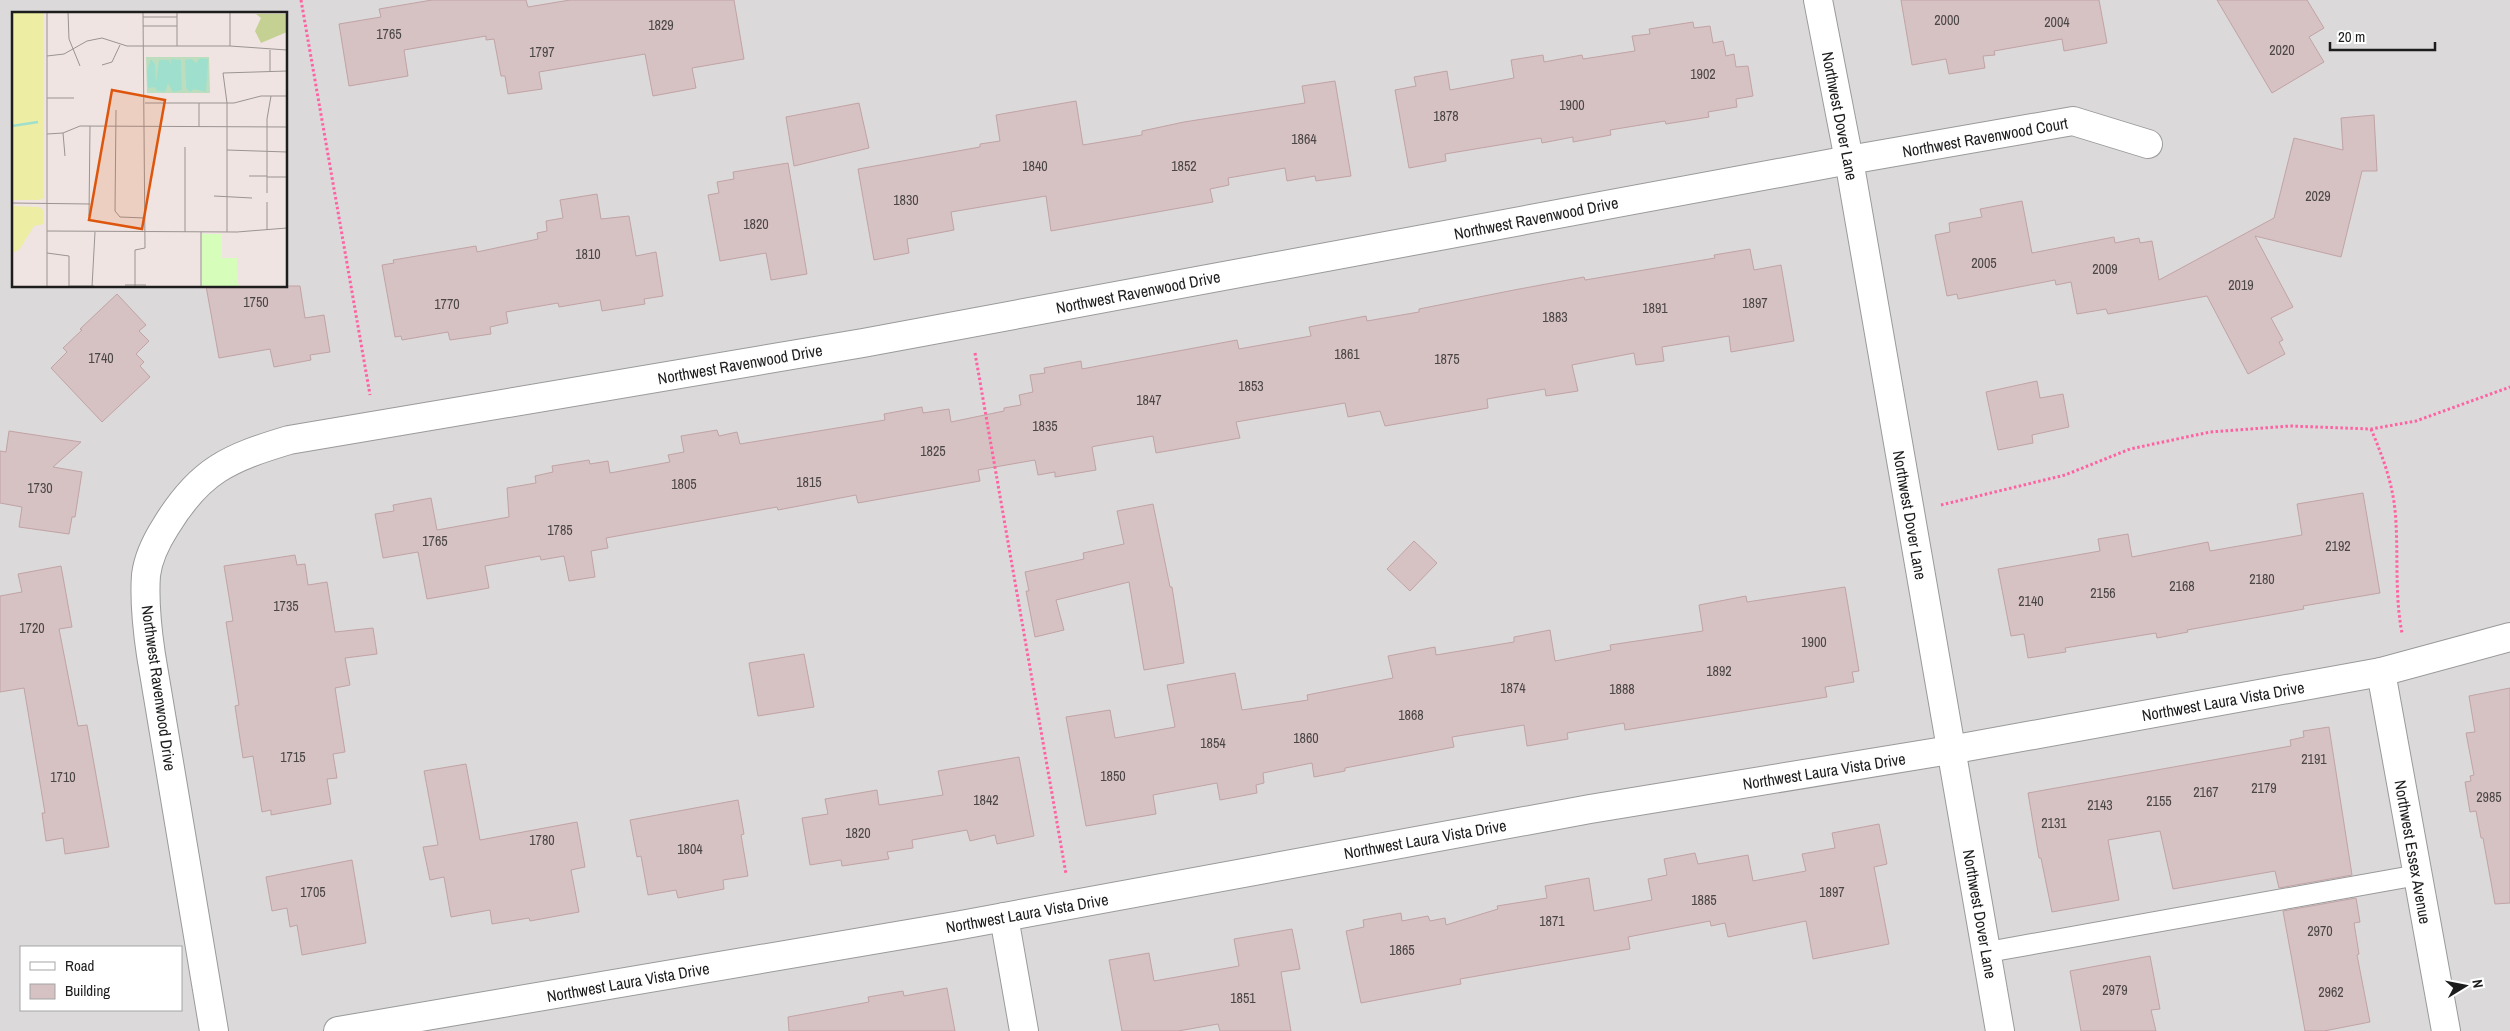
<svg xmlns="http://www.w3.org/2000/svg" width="2510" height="1031" font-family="'Archivo Narrow',sans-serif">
<rect width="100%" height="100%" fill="#efe4e1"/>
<!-- residential -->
<path fill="#dbd9da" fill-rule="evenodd" d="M 0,0 L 2510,0 L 2510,1031 L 0,1031 ZM 14,14 L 286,14 L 286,286 L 14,286 ZM 21,947 L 181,947 L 181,1010 L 21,1010 Z"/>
<!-- building -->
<g fill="#d6c1c3" stroke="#c1a3a5">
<polygon points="432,0 526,0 528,7 570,0 734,0 744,59 692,68 696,88 653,96 645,54 539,72 542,89 508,94 505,76 501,76 494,39 486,40 486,36 404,50 408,76 349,86 339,24 381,17 379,9"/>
<polygon points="1901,0 2099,0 2107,43 2064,51 2062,39 1994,51 1995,55 1983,56 1985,68 1949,74 1946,59 1912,65"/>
<polygon points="2217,0 2307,0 2324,28 2309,37 2324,62 2272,93"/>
<polygon points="1693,22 1694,28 1710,26 1713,43 1723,41 1726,56 1734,54 1736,67 1748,66 1753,96 1736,99 1737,107 1708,112 1709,117 1666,124 1665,121 1610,130 1611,135 1573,142 1573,137 1542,143 1541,138 1445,154 1446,161 1409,168 1395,90 1416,86 1414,77 1447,71 1450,90 1514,78 1511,60 1543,55 1544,62 1582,55 1583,59 1635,51 1632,36 1650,34 1649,29"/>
<polygon points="1335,81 1351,176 1316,181 1315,176 1287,181 1285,168 1228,178 1229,185 1210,189 1213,202 1051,231 1046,196 951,212 954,230 907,239 909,253 874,260 858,169 980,147 980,144 1000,141 996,115 1076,101 1083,145 1142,135 1142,131 1184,122 1305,103 1302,86"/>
<polygon points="859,103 869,148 794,166 786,117"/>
<polygon points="2374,115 2377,171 2362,171 2341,257 2255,236 2293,307 2271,318 2283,340 2279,342 2285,354 2248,374 2207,296 2108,314 2106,309 2077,314 2071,282 2056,285 2055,280 1958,299 1957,294 1947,296 1935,235 1950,232 1949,223 1982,217 1980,209 2022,201 2032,253 2114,237 2115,243 2139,238 2140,243 2152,241 2159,280 2274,218 2294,138 2343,150 2341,118"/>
<polygon points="788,163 807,274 771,280 766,253 720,261 708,195 719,193 717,182 734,179 733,172"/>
<polygon points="597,194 601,219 629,216 636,256 656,252 663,296 644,299 645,304 602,311 600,300 559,307 558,303 506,312 508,323 490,327 491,334 450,340 448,332 402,340 401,336 395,337 382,265 394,263 393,260 476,246 477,252 538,239 537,233 547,231 546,221 563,218 560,200"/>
<polygon points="1750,249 1754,270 1781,265 1794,341 1731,352 1729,336 1662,347 1664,361 1636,365 1634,353 1572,365 1578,391 1546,396 1545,389 1487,399 1488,408 1385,426 1380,411 1348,417 1345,403 1236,422 1240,438 1156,453 1153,436 1096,446 1092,447 1096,470 1055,477 1055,472 1038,475 1035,460 978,470 980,481 858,503 856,495 778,510 777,507 606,538 608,548 591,551 595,577 569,581 564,556 541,560 540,556 485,566 489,588 427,599 418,552 383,558 375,514 394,511 393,505 431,498 437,530 509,517 507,488 536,483 535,476 553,472 552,466 589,460 590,464 608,461 610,473 670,462 668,455 684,452 681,436 717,430 719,436 737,432 740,444 885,420 884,414 922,407 923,413 949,409 951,422 1004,411 1004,408 1021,405 1019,395 1033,392 1030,375 1045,373 1044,368 1081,361 1082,369 1237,340 1239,349 1311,336 1309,327 1366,316 1367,321 1419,312 1419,309 1514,290 1584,277 1585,280 1715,258 1714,255"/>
<polygon points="206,286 300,286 305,318 324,315 330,352 310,355 311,360 274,367 270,349 219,358"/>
<polygon points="117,294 146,325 139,331 149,341 136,354 144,362 140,366 150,377 102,422 51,368 67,352 63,348 82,330 80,329"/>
<polygon points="2037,381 2040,398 2063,394 2069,427 2032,435 2033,443 1998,450 1986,392"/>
<polygon points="9,431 81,442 53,467 82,472 75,517 72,517 69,534 19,527 22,507 0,503 0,451 6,452"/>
<polygon points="2363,493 2380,593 2303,606 2304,609 2187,630 2188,632 2157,638 2156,633 2065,648 2066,652 2028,658 2024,634 2011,636 1998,569 2100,551 2098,539 2128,534 2132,557 2208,542 2210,551 2302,535 2297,504"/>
<polygon points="1153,504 1170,587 1172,587 1184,663 1144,670 1129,582 1056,600 1064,630 1035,637 1026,591 1029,591 1025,572 1084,559 1083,553 1124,544 1117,511"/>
<polygon points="1414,541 1437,563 1410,591 1387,569"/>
<polygon points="295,555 297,565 305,564 308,585 327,582 335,632 373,628 377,654 345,658 350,685 335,688 345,752 333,754 337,778 327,779 331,804 271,815 271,810 262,812 253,756 243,758 235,706 239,705 226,622 233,621 224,566"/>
<polygon points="61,566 72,627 59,629 78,726 87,725 109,847 65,854 63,838 46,841 42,813 45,813 24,688 0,692 0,596 22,592 18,574"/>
<polygon points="1845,587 1859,671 1852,672 1854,682 1825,687 1827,697 1625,730 1624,723 1567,733 1568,739 1527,746 1524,725 1452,737 1454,747 1345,768 1345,771 1314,777 1312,763 1263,773 1264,783 1256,785 1257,793 1220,800 1217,783 1153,795 1156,814 1086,826 1066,717 1110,710 1115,738 1175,727 1167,685 1235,673 1242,710 1308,700 1307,695 1393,678 1388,656 1435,647 1436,655 1514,642 1514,637 1550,630 1555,661 1611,650 1610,645 1703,631 1699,605 1746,596 1747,602"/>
<polygon points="804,654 814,707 758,716 749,663"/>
<polygon points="2510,688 2510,903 2495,904 2483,838 2481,838 2476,811 2470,812 2465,782 2471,781 2470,776 2474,775 2466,733 2475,732 2469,696"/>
<polygon points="2329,727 2352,875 2279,888 2275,871 2173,889 2160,831 2108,840 2119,900 2052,912 2041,858 2039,858 2028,793 2291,746 2290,740 2304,737 2303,731"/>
<polygon points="1019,757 1034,836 997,844 995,835 970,841 967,830 912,840 913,848 887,852 889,859 842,866 841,860 810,865 802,818 828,814 825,799 877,790 879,805 943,795 938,771"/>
<polygon points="466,764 480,840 577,822 585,867 571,870 579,912 530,921 529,918 492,924 490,910 451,917 444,877 430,880 423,847 438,845 424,771"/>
<polygon points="738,800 744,834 741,835 748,876 723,880 724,889 678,898 676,890 648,895 641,856 637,857 630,820"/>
<polygon points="1879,824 1887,864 1874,867 1889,944 1813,959 1806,921 1728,937 1725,923 1711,926 1710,921 1628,937 1630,949 1460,979 1461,984 1361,1003 1346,931 1364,927 1363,920 1401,913 1402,921 1428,916 1430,921 1445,918 1446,925 1498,909 1497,906 1547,898 1545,886 1589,878 1594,911 1652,900 1648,879 1667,875 1664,859 1695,853 1698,864 1748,855 1753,881 1806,871 1802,854 1835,848 1832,833"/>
<polygon points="352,860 366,943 302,955 297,925 290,927 287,908 272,911 266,877"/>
<polygon points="2356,898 2360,922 2354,923 2359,954 2357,955 2370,1022 2324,1031 2305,1031 2283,911"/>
<polygon points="1292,929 1300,969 1281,972 1291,1031 1220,1031 1218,1024 1178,1031 1122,1031 1109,960 1149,953 1154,981 1239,966 1234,939"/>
<polygon points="2150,956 2160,1009 2151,1010 2156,1031 2081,1031 2070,971"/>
<polygon points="947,988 955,1031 789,1031 788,1017 869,1002 868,997 903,991 904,996"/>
</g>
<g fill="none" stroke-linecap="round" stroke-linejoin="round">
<!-- lane casing -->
<g stroke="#9a9a9a" stroke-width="22">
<polyline id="lane" points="1988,952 2418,875"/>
</g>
<!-- street casing -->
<g stroke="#9a9a9a" stroke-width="30">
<g id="street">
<polyline points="1818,0 1849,160 2000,1031"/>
<polyline points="2381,672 2446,1031"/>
<polyline points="1004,917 1024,1031"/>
<path d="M 214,1031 L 151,655 C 147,628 144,602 146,575 C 148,559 157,540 166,526 C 200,470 229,458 289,440 L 863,343 L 1849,160 L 2073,121 L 2148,144"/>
<polyline points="338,1031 961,925 1590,809 1950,750 2381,672 2510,637"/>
</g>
</g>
<!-- path -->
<g stroke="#ff62a2" stroke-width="3" stroke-dasharray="2.5 2.5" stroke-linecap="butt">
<polyline points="301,0 370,395"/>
<polyline points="975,353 1066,874"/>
<path d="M 2371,429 C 2382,455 2392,481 2395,510 C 2399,551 2394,592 2402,633"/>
<polyline points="1941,505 2065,475 2130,449 2210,432 2290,426 2371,429 2416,421 2510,387"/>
</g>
<!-- lane -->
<use href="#lane" stroke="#fff" stroke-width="20"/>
<!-- street -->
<use href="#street" stroke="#fff" stroke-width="28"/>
</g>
<g text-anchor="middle" stroke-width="4.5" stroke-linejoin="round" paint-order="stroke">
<!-- number labels -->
<g font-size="14" fill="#4b4646">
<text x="1947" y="25">2000</text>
<text x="2057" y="27">2004</text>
<text x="661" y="30">1829</text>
<text x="389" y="39">1765</text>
<text x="2282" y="55">2020</text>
<text x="542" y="57">1797</text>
<text x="1703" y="79">1902</text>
<text x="1572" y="110">1900</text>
<text x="1446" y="121">1878</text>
<text x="1304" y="144">1864</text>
<text x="1035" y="171">1840</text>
<text x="1184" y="171">1852</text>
<text x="2318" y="201">2029</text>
<text x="906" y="205">1830</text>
<text x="756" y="229">1820</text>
<text x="588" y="259">1810</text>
<text x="1984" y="268">2005</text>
<text x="2105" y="274">2009</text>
<text x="2241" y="290">2019</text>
<text x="256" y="307">1750</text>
<text x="1755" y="308">1897</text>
<text x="447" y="309">1770</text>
<text x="1655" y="313">1891</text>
<text x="1555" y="322">1883</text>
<text x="1347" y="359">1861</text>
<text x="101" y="363">1740</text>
<text x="1447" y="364">1875</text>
<text x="1251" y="391">1853</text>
<text x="1149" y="405">1847</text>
<text x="1045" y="431">1835</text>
<text x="933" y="456">1825</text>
<text x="809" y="487">1815</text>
<text x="684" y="489">1805</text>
<text x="40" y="493">1730</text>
<text x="560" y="535">1785</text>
<text x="435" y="546">1765</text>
<text x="2338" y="551">2192</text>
<text x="2262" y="584">2180</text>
<text x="2182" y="591">2168</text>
<text x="2103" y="598">2156</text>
<text x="2031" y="606">2140</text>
<text x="286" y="611">1735</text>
<text x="32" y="633">1720</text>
<text x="1814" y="647">1900</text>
<text x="1719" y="676">1892</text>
<text x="1513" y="693">1874</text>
<text x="1622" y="694">1888</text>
<text x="1411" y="720">1868</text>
<text x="1306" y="743">1860</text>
<text x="1213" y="748">1854</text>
<text x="293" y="762">1715</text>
<text x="2314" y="764">2191</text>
<text x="1113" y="781">1850</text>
<text x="63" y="782">1710</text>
<text x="2264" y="793">2179</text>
<text x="2206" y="797">2167</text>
<text x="2489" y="802">2985</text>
<text x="986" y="805">1842</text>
<text x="2159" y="806">2155</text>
<text x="2100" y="810">2143</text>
<text x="2054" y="828">2131</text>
<text x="858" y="838">1820</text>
<text x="542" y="845">1780</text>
<text x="690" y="854">1804</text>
<text x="313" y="897">1705</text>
<text x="1832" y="897">1897</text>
<text x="1704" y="905">1885</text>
<text x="1552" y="926">1871</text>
<text x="2320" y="936">2970</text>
<text x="1402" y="955">1865</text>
<text x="2115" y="995">2979</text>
<text x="2331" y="997">2962</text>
<text x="1243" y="1003">1851</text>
</g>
<!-- street labels -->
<g font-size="16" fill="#1d1d1d" stroke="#fff">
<text transform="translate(1840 116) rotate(79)" y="6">Northwest Dover Lane</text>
<text transform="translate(1985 137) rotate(-10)" y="6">Northwest Ravenwood Court</text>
<text transform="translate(1536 218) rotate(-11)" y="6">Northwest Ravenwood Drive</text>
<text transform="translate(1138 292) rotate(-11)" y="6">Northwest Ravenwood Drive</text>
<text transform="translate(740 364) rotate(-10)" y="6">Northwest Ravenwood Drive</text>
<text transform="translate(1910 515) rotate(80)" y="6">Northwest Dover Lane</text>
<text transform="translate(159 688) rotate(82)" y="6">Northwest Ravenwood Drive</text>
<text transform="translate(2223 701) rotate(-10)" y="6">Northwest Laura Vista Drive</text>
<text transform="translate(1824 771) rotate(-9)" y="6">Northwest Laura Vista Drive</text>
<text transform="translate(1425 839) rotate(-10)" y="6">Northwest Laura Vista Drive</text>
<text transform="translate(2413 852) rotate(80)" y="6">Northwest Essex Avenue</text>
<text transform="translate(1027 913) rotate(-10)" y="6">Northwest Laura Vista Drive</text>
<text transform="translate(1980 914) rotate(80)" y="6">Northwest Dover Lane</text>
<text transform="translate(628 982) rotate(-10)" y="6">Northwest Laura Vista Drive</text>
</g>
</g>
<!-- overview -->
<g transform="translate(12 12)">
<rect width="275" height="275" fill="#efe4e1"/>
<path d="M 0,0 L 32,0 L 32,186 L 27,188 L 0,188 ZM 0,194 L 27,195 L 31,198 L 32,212 L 22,214 L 7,238 L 0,241 Z" fill="#ededa3"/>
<path d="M 244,2 L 275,2 L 275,20 L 249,31 L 243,19 L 249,6 Z" fill="#c5d193"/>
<path d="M 197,45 L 198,81 L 135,81 L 134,45 Z" fill="#bddebe"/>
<path d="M 190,222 L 210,222 L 210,246 L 225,246 L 226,272 L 229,275 L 190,275 Z" fill="#d7fdba"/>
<path d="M 188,46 L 196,47 L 194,80 L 182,77 L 178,80 L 174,76 L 173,48 L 179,47 L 184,51 ZM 139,47 L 143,52 L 144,70 L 147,48 L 157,48 L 159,52 L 159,47 L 169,48 L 170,78 L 161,80 L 156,71 L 153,80 L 145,79 L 143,75 L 136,76 L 135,58 Z" fill="#9ee0cd"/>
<path fill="none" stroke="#9ee0cd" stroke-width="2.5" d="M 0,114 L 26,110"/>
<path fill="none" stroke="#9b9493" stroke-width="1" d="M 35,0 L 35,219 L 225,220 L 275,216M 56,0 L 57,27 L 68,54M 165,0 L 165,34M 131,5 L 165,5M 131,14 L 165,14M 218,34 L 218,0M 258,38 L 258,59M 35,44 L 52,42 L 75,29 L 90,26 L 115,34 L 218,34 L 275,38M 90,53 L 100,50 L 108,33M 35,86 L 62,86M 133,91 L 222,91 L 249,84 L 275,84M 104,98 L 103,199 L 108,205 L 133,206M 187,115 L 187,91M 51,121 L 53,144M 35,122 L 51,121 L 68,114 L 275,115M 173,135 L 173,220M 215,138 L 275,140M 237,164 L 255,164M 255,165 L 275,165M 255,181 L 255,107 L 259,84M 202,184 L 240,186M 255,190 L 255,218M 0,191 L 78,192M 77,204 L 78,114M 35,219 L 35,275M 189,220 L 189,275M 215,220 L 215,91 L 211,61 L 275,59M 35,241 L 57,244 L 57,274 L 82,274M 113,273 L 134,273M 80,275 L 83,220M 123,275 L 123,238 L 133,236 L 131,0"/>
<path fill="#de560d" fill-opacity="0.15" stroke="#de560d" stroke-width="2.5" d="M 100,78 L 153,88 L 130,217 L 77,208 Z"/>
<rect width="275" height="275" fill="none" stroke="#1d1d1d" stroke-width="2.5"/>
</g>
<!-- legend -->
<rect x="20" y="946" width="162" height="65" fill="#ffffff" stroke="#a5a5a5"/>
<rect x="30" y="962" width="25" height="8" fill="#ffffff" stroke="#a5a5a5"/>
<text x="65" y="971" font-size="15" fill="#1d1d1d">Road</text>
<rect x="30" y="984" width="25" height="15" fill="#d6c1c3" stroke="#a5a5a5"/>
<text x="65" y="996" font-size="15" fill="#1d1d1d">Building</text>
<!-- north arrow -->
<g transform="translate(2465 986) rotate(80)" stroke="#ffffff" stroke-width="4" paint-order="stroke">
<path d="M0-4L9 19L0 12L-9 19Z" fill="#1d1d1d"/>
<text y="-8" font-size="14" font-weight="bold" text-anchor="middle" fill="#1d1d1d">N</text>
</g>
<!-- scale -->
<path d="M2330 42v8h105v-8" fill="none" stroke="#1d1d1d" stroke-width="2.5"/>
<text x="2338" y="42" font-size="15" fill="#1d1d1d" stroke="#ffffff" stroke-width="4" paint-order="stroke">20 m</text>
</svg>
